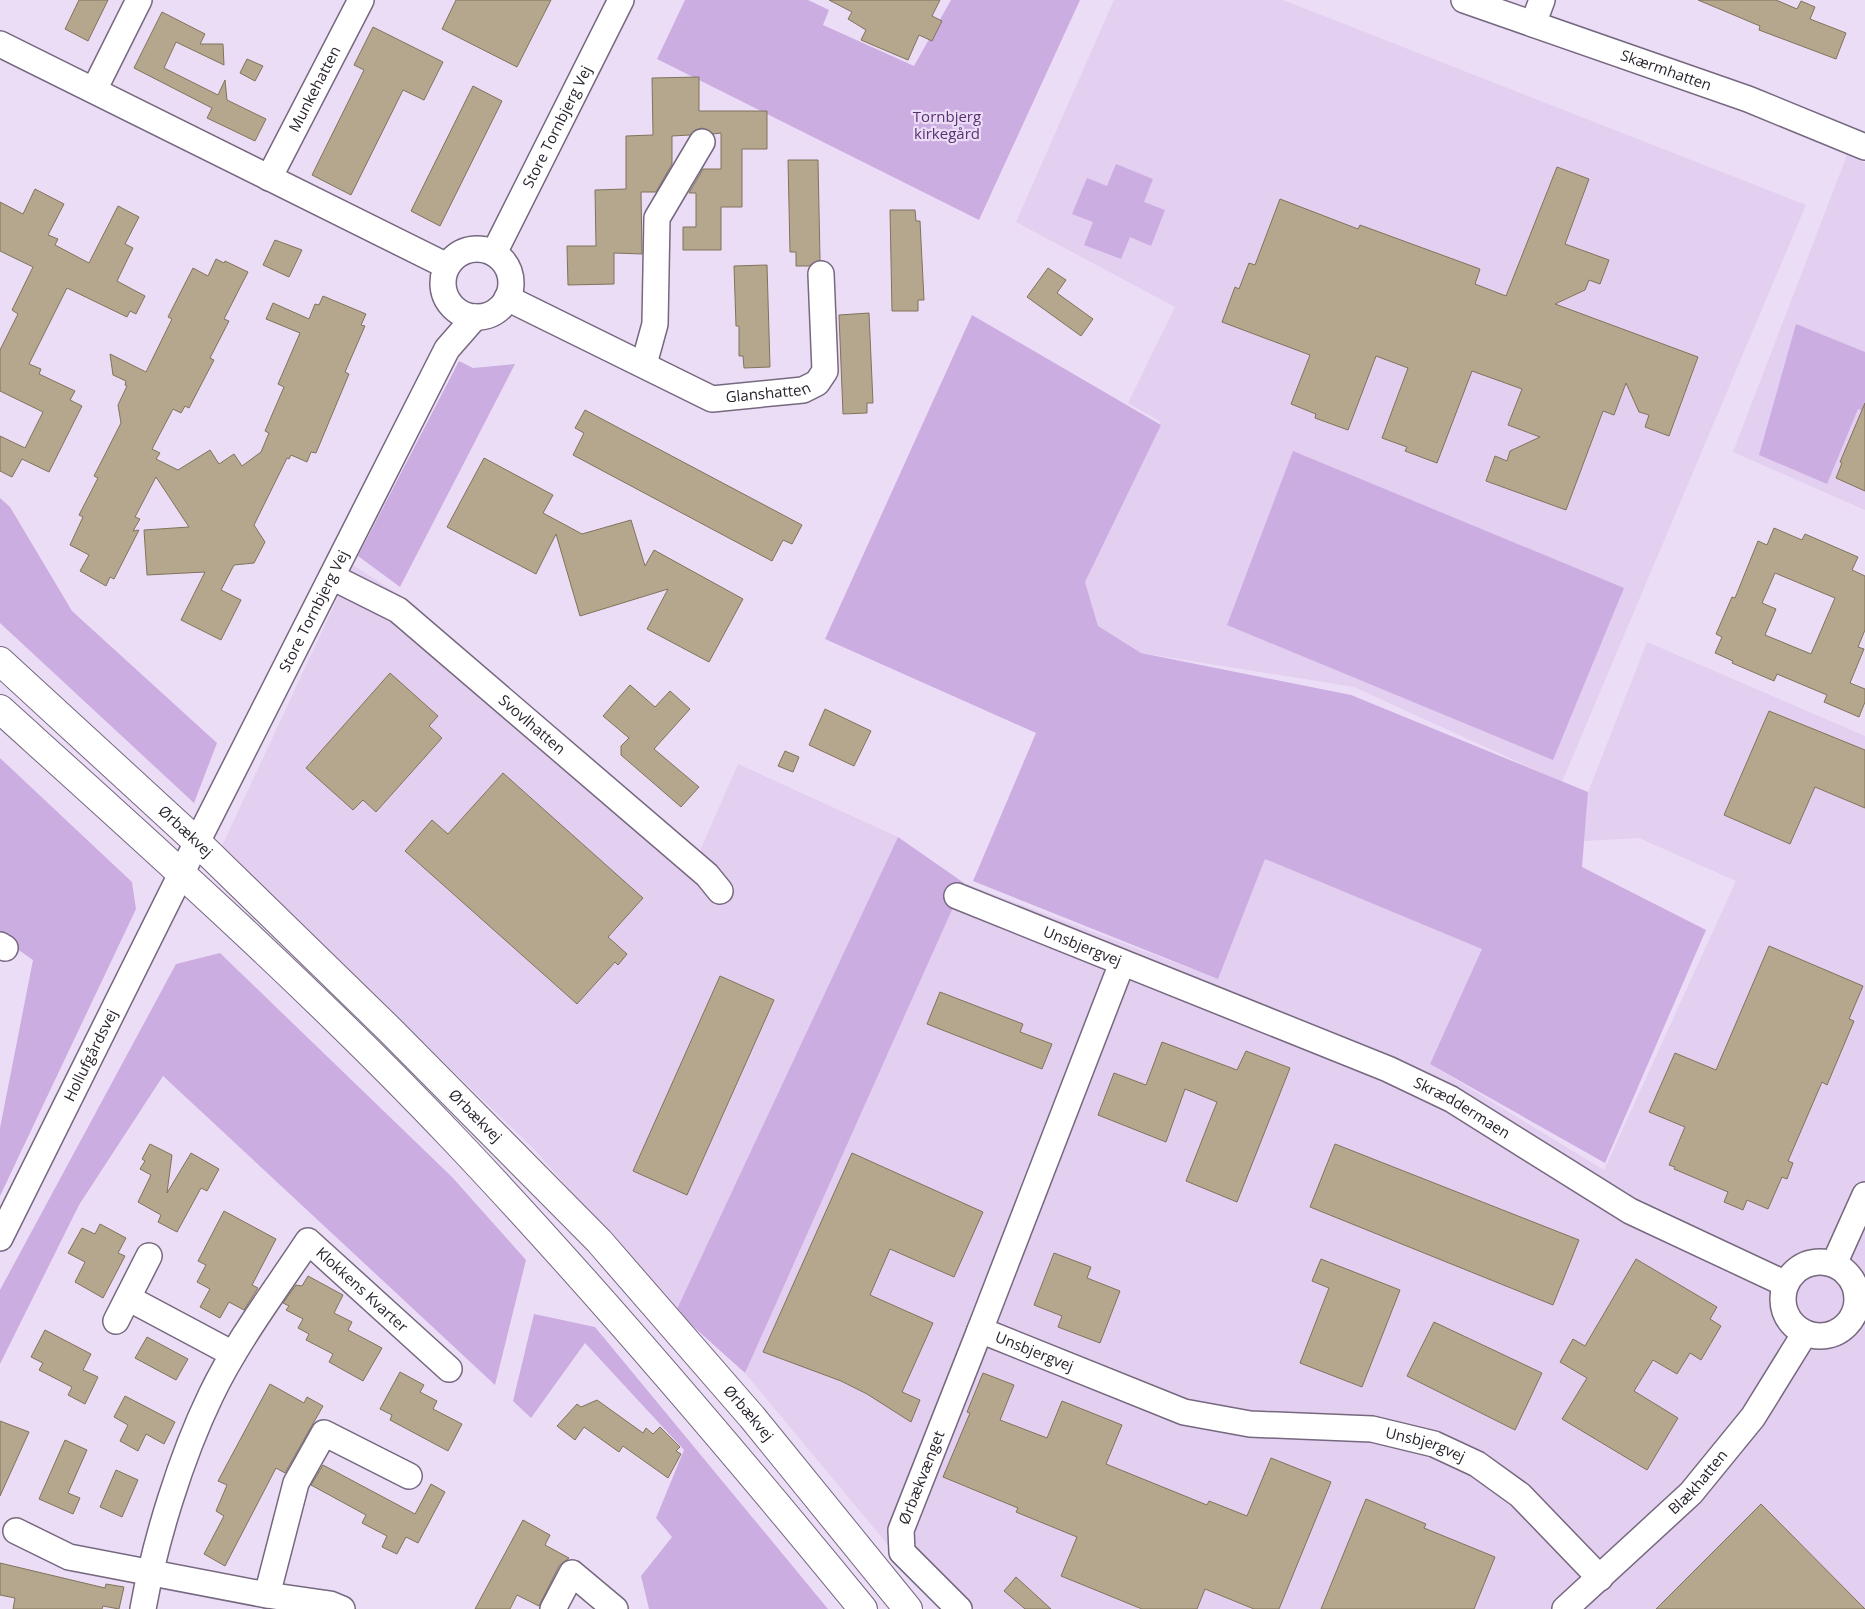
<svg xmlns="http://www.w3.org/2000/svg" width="1865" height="1609" font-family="'Open Sans',sans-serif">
<rect width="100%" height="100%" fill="#ecddf7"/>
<!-- built -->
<g fill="#e3cff0">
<polygon points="1114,0 1283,0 1806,205 1562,782 1354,687 1141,653 1098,626 1085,582 1161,422 1128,403 1175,307 1016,222"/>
<polygon points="1847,155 1865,163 1865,510 1733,452"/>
<polygon points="353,565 404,598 699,853 738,764 898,837 676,1311 534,1149 221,848"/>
<polygon points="1647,642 1865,736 1865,1609 941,1609 745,1373 964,883 1218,979 1265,859 1483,949 1430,1064 1604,1170 1736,881 1639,838 1584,841 1588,792"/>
</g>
<!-- green -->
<g fill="#ccade1">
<polygon points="685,0 808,0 829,10 823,25 914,66 951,0 1080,0 979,220 657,59"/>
<polygon points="1116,164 1153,179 1144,202 1165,210 1151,246 1130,237 1121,259 1084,245 1093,222 1072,214 1087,178 1107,186"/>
<polygon points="972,315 1161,425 1085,582 1098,626 1141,653 1351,695 1588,792 1582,867 1706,930 1605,1163 1430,1064 1482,949 1265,859 1218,979 973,881 1036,733 825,639"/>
<polygon points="1796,324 1865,352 1865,412 1858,409 1827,484 1759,455"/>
<polygon points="459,361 473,368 515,364 400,587 358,556"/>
<polygon points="1293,451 1624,588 1553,760 1227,625"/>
<polygon points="0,498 10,507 72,611 217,743 194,803 0,623"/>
<polygon points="0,758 132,882 136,909 0,1196 0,1128 33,960 0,937"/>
<polygon points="898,837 964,883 745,1373 676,1311"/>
<polygon points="220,953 452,1177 526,1260 495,1385 163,1076 79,1205 0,1364 0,1290 176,964"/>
<polygon points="534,1314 595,1327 828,1609 649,1609 641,1576 672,1537 656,1518 684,1450 585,1343 531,1418 513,1401"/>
</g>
<!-- building -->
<g fill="#b5a78e" stroke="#80735b" fill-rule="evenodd">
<polygon points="79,0 108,0 88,41 65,29"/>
<polygon points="456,0 551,0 517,67 442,29"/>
<polygon points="829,0 940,0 932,16 942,21 932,41 919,35 908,60 861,40 866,30 848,19 852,12"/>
<polygon points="1698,0 1776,0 1797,9 1801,1 1815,7 1810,19 1846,33 1836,59 1759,30 1760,26"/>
<polygon points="162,12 205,34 200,44 223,44 224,65 176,42 164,68 218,95 225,80 227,100 266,119 255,141 207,118 212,108 134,68"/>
<polygon points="373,27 443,62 424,100 403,90 351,195 312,175 364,70 354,65"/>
<polygon points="247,59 263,66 255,81 240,73"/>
<polygon points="699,77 699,111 767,111 767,149 742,149 742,207 721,207 721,250 683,250 683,227 696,227 696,193 689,193 703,169 721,169 721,133 713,134 702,128 695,130 690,135 672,136 672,164 656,192 641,192 642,254 614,253 614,284 568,285 567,246 596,246 595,190 626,189 626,136 653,135 652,78"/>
<polygon points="473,86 502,101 440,226 411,211"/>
<polygon points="788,160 818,160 820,260 809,266 796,266 796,252 790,252"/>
<polygon points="1557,167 1589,179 1565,244 1609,260 1600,284 1589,280 1585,290 1555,304 1698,357 1669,436 1645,427 1649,415 1639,412 1626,383 1614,415 1603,411 1566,510 1486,481 1495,456 1507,461 1510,451 1540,437 1508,425 1522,389 1472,371 1437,463 1405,451 1407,447 1382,438 1408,368 1376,356 1348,430 1315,418 1316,414 1291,404 1310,355 1222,322 1235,287 1239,289 1249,263 1255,265 1280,199 1358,229 1360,225 1480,269 1475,284 1506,296"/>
<polygon points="35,189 64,204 48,235 58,239 55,245 89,263 118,206 139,217 125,244 133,248 117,281 145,296 136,314 130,311 127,317 67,288 29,364 41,369 39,374 75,391 70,400 82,406 49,472 22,459 12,477 0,471 0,436 25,448 43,412 0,391 0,350 18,314 12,310 33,267 0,251 0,202 23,214"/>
<polygon points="890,210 915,210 916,221 920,221 924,300 918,300 918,311 892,311"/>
<polygon points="275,240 302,250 289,277 263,265"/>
<polygon points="216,259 224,263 225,261 248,272 224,319 229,321 210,358 214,360 203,381 189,408 185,406 181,413 173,409 152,449 160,453 156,459 178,470 210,450 219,464 234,454 242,466 261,452 269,433 265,431 284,387 278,384 300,333 266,319 273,303 309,319 315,304 319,305 323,296 366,314 361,325 365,326 345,372 349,374 316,453 311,452 307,462 291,455 289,459 287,458 254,525 265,542 254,563 234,565 221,590 241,600 221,640 181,620 205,572 147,575 144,530 189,527 156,477 135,517 140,519 133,531 139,530 114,579 110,577 106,586 80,571 89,555 70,545 83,517 79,515 98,478 94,476 121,423 118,405 127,386 125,385 126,381 113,375 110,354 146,372 172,319 168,317 193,268 208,276"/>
<polygon points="767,265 770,367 744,368 743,356 739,356 739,326 736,326 734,266"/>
<polygon points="1048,268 1066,280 1057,293 1093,319 1081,336 1027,297"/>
<polygon points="869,313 873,403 867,403 867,413 843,414 839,315"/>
<polygon points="1865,403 1865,491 1836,478 1842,463 1840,462"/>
<polygon points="585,410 802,525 792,544 783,540 772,561 573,455 584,433 575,428"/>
<polygon points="484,458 553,495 543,513 582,534 631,520 645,566 654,550 743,599 709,662 647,629 668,589 580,616 556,534 536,574 447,527"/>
<path d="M 1774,528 L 1802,540 L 1805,534 L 1858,557 L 1852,570 L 1865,576 L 1865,630 L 1858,647 L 1864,649 L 1850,683 L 1865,689 L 1865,702 L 1859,717 L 1824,702 L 1827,695 L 1777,674 L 1774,681 L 1732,663 L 1733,661 L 1715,653 L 1722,637 L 1716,634 L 1732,597 L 1735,598 L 1758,541 L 1767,545 ZM 1775,573 L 1835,598 L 1811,654 L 1765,635 L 1776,609 L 1762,603 Z"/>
<polygon points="390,673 438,716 429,726 442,738 376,812 363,800 353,810 306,768"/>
<polygon points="630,685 655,707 670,691 690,709 654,749 699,787 681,807 621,755 621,746 629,738 603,716"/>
<polygon points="825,709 871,731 854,766 809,745"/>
<polygon points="1769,711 1865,750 1865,808 1815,787 1790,844 1724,815"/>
<polygon points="785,751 799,757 793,772 778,766"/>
<polygon points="503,773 643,898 608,937 627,954 618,965 615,962 577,1004 405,851 432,820 448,834"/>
<polygon points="1769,946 1863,986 1849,1019 1854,1021 1827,1085 1822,1082 1788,1161 1793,1163 1787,1179 1782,1177 1768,1209 1747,1200 1743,1210 1724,1202 1728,1192 1674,1169 1675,1167 1669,1165 1685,1127 1649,1112 1675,1053 1716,1070"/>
<polygon points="720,976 774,1000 687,1195 633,1171"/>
<polygon points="940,992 1023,1024 1020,1032 1052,1044 1042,1069 927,1024"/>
<polygon points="1162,1042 1237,1070 1246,1051 1290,1068 1237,1202 1186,1181 1217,1102 1185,1089 1166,1142 1098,1115 1114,1073 1146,1085"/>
<polygon points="150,1144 172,1155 167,1193 191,1153 219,1169 207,1191 201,1188 177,1232 158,1222 161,1215 138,1202 151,1175 140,1169 145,1161 142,1159"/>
<polygon points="1335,1144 1579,1240 1553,1305 1310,1207"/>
<polygon points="852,1153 983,1212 954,1277 890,1249 870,1295 933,1323 902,1392 920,1400 911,1422 867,1394 841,1381 763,1352"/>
<polygon points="224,1211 276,1239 252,1285 258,1288 244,1310 229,1302 220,1318 200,1307 210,1289 197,1282 206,1265 198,1261"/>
<polygon points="100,1224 126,1238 118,1253 125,1256 103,1298 75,1282 85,1262 68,1253 82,1228 95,1234"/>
<polygon points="1054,1253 1091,1267 1087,1278 1120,1291 1100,1343 1058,1327 1062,1316 1034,1305"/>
<polygon points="1321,1259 1400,1290 1362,1387 1300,1363 1329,1288 1312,1281"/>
<polygon points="1636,1259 1717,1307 1710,1319 1721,1326 1701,1360 1690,1353 1677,1374 1653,1360 1634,1391 1678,1418 1647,1470 1562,1419 1587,1378 1560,1362 1573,1339 1585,1346"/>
<polygon points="308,1276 343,1295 334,1313 352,1322 348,1330 382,1348 363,1381 329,1362 333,1354 306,1340 309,1334 298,1328 303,1319 286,1310 289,1306 283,1303 296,1285 302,1286"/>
<polygon points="1434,1322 1542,1373 1515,1430 1407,1376"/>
<polygon points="45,1330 91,1354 83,1370 98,1377 85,1404 68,1395 72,1387 39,1370 43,1363 31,1357"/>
<polygon points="147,1337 188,1359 176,1380 135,1358"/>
<polygon points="400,1372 424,1385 420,1392 437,1401 433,1409 462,1424 448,1451 390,1420 392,1415 380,1409"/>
<polygon points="983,1373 1014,1385 1000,1420 1047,1438 1062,1401 1122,1425 1106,1464 1207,1505 1209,1501 1247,1516 1271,1458 1331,1482 1279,1609 1254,1609 1205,1589 1197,1609 1142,1609 1061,1576 1077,1537 1016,1512 1018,1508 943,1477 970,1413 967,1412"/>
<polygon points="270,1384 304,1403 307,1397 323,1406 285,1473 276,1468 225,1566 204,1554 224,1516 216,1511 227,1485 218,1481"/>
<polygon points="125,1396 175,1422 164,1444 146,1434 138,1451 120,1441 128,1425 114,1417"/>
<polygon points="597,1400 643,1433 646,1428 653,1434 660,1427 680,1447 676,1451 681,1454 668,1478 623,1446 619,1452 584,1427 575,1440 557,1426 577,1404 581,1407"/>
<polygon points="0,1421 29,1432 0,1496"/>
<polygon points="65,1440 87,1450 68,1493 80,1498 73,1514 39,1499"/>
<polygon points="323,1465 415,1514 431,1484 445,1492 418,1543 406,1537 397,1554 382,1547 387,1536 362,1523 366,1515 311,1485"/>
<polygon points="116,1470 138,1480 122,1517 100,1507"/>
<polygon points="1366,1499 1426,1524 1424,1528 1495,1557 1474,1609 1321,1609"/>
<polygon points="1761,1504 1865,1609 1656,1609"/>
<polygon points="523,1520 550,1535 545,1545 569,1558 559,1566 539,1606 517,1595 510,1609 475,1609"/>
<polygon points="0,1563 105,1588 106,1584 124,1587 119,1609 103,1606 102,1609 13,1609 15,1598 0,1595"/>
<polygon points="1016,1577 1051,1609 1025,1609 1004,1591"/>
</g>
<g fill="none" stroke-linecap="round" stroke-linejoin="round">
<!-- minor casing -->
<g stroke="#75687f" stroke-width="28">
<g id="minor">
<path id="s1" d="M 1464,0 L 1748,99 L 1865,147"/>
<polyline points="1533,24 1542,0"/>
<polyline points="0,44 447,266"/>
<polyline points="94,90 139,0"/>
<path id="s2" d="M 269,178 L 361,0"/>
<circle cx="477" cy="283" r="34"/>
<path id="s3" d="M 494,253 L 621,0"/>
<path id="s4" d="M 507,298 L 712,399 L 803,390 L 817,383 L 825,371 L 821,274"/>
<polyline points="644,364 655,324 657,218 702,142"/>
<path id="s5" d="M 332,577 L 398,610 L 707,875 L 720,891"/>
<path id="s6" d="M 957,896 L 1388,1069 L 1451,1099 L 1630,1211 L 1786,1284"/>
<polyline points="0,945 5,948"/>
<path id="s7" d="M 1122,963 L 980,1330 L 1184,1412 L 1250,1424 L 1372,1429 L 1434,1444 L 1477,1464 L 1520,1495 L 1600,1578"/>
<path id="s8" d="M 0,1238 L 197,842 L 447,349 L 475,317"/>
<circle cx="1820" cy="1299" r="37"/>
<polyline points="1834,1264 1865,1195"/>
<polyline points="128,1298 233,1354"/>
<polyline points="116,1321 149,1256"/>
<polyline points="16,1531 69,1557 267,1595 330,1604 342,1609"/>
<polyline points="267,1595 296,1483 324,1433 409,1476"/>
<path id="s9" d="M 143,1609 C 155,1541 181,1457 211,1395 C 237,1341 275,1291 308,1241 L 449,1369"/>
<polyline points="553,1609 572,1573 615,1609"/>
<path id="s10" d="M 959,1609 L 902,1552 L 901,1530 L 980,1330"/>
<path id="s11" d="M 1565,1609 L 1691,1493 L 1753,1417 L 1805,1333"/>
</g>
</g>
<!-- major casing -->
<g stroke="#75687f" stroke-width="30">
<g id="major">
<path id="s12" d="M 0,661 L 197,842 L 390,1030 L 599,1241 L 752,1417 L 908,1609"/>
<path d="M 0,709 C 155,849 312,989 455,1140 C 598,1291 732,1449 863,1609"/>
</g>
</g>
<!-- minor -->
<use href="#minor" stroke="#fff" stroke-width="25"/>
<!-- major -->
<use href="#major" stroke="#fff" stroke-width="28"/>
</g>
<g text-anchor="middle" stroke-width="4.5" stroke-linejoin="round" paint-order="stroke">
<!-- street labels -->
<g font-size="15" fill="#29232d" stroke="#ecddf7">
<text dy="5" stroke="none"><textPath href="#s1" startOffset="214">Skærmhatten</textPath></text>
<text dy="5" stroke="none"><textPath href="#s2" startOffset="100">Munkehatten</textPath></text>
<text dy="5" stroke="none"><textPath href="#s3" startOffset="141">Store Tornbjerg Vej</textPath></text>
<text dy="5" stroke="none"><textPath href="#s4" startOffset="285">Glanshatten</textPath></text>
<text dy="5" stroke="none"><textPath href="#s8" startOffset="701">Store Tornbjerg Vej</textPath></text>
<text dy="5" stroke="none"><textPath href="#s5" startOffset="250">Svovlhatten</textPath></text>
<text dy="5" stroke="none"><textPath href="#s12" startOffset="252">Ørbækvej</textPath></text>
<text dy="5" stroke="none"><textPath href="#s6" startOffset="135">Unsbjergvej</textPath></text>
<text dy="5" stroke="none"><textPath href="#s8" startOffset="204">Hollufgårdsvej</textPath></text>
<text dy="5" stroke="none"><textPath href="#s6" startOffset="548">Skræddermaen</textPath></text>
<text dy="5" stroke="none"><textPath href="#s12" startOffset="658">Ørbækvej</textPath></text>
<text dy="5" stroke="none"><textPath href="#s9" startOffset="480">Klokkens Kvarter</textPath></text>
<text dy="5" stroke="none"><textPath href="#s7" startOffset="452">Unsbjergvej</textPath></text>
<text dy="5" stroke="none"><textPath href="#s12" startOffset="1062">Ørbækvej</textPath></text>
<text dy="5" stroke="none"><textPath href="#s7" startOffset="858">Unsbjergvej</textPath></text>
<text dy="5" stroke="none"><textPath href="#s10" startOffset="159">Ørbækvænget</textPath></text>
<text dy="5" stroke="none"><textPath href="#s11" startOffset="184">Blækhatten</textPath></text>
</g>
<!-- park labels -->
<g font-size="15" fill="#593071" stroke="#ecddf7">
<text x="947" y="122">Tornbjerg<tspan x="947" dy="17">kirkegård</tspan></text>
</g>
</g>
</svg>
